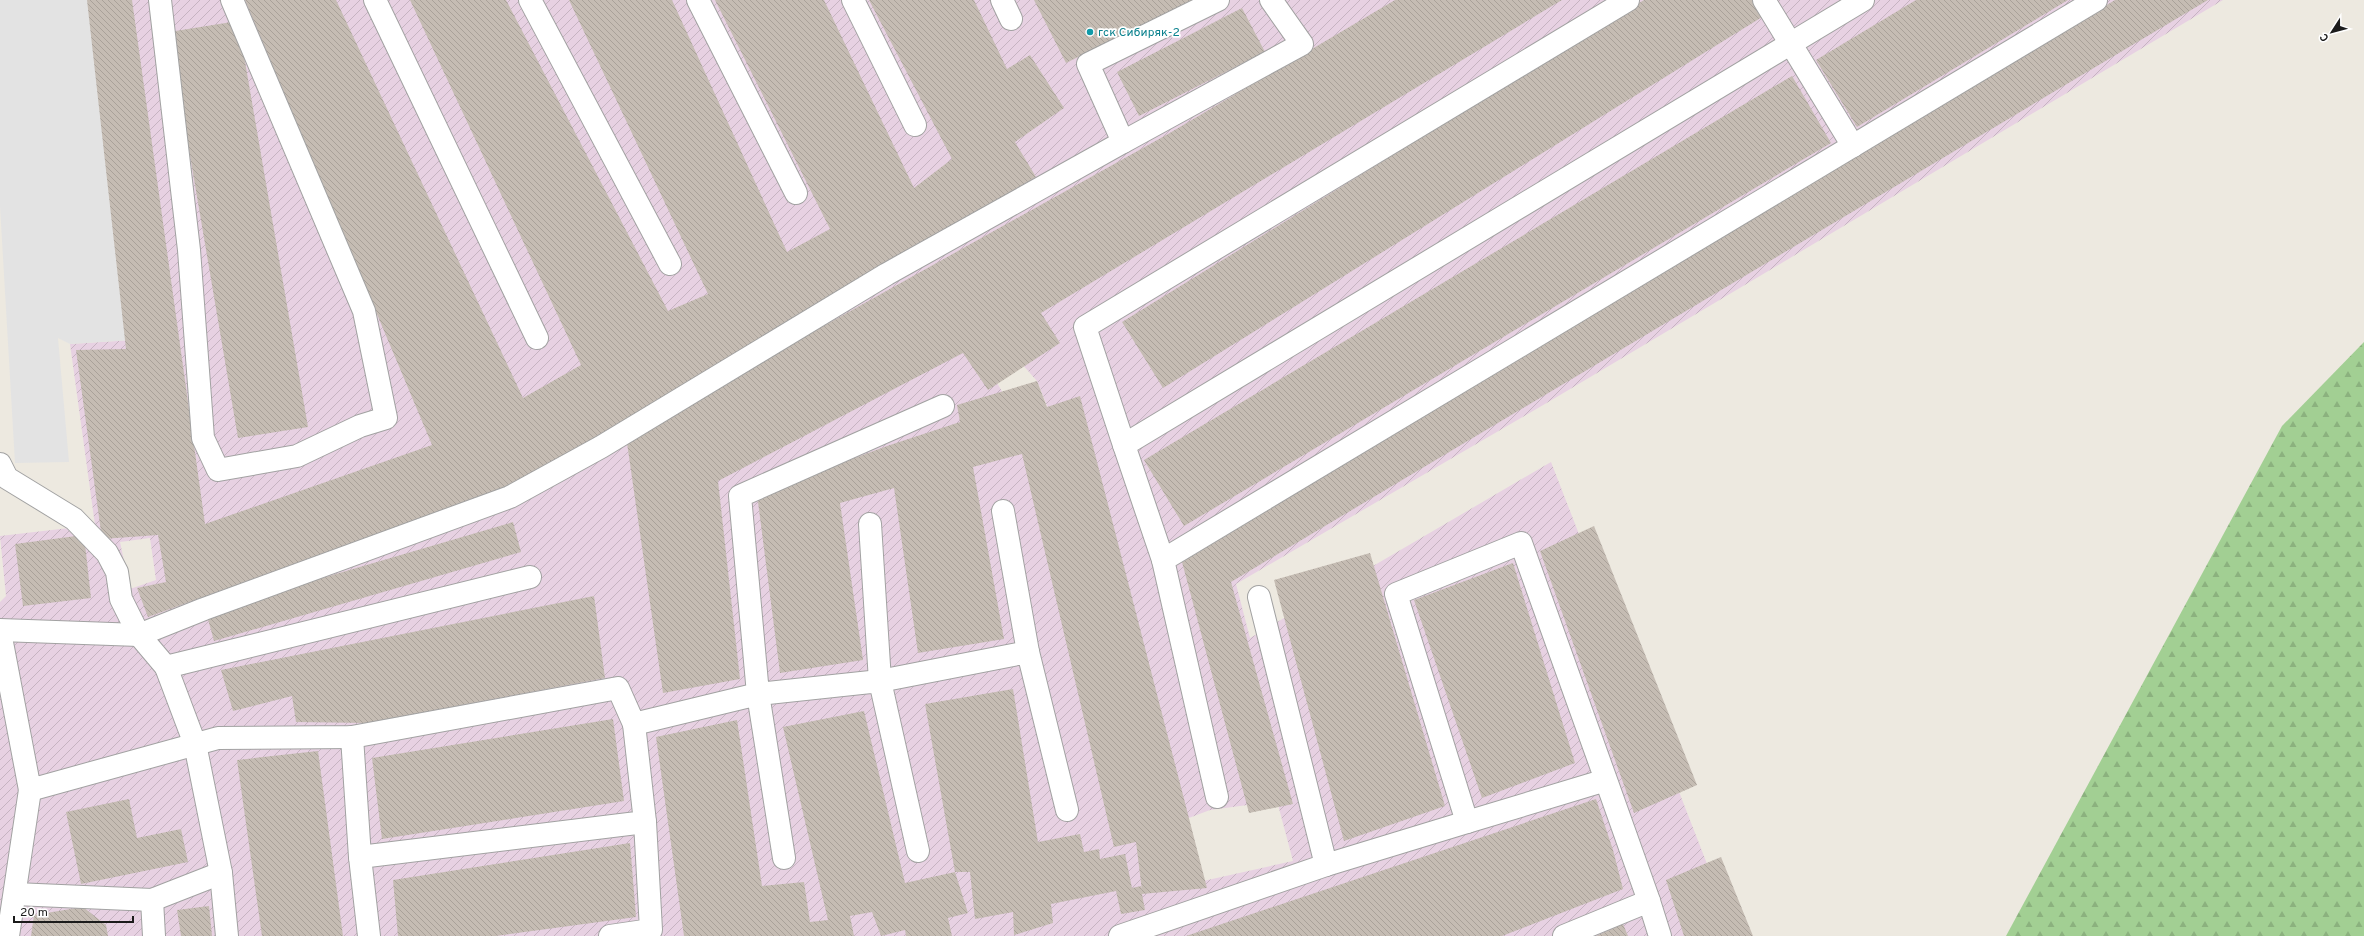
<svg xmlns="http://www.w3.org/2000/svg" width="2364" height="936" font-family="Overpass,sans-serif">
<defs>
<pattern id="industrial-furrows" width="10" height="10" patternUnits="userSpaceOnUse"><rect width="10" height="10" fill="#e7d1e2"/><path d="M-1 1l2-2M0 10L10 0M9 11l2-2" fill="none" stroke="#c6b3c1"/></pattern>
<pattern id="forest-firs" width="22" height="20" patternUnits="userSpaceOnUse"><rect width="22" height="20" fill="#a2cf93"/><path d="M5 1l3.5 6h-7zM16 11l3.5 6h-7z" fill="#8bb17e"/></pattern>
<pattern id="building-back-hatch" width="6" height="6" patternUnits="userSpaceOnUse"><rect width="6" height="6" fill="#c5bcb3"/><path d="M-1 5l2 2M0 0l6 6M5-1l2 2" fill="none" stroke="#a9a199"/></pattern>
</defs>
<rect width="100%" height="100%" fill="#ede9e0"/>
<!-- industrial -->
<path fill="url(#industrial-furrows)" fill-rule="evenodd" d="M 90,0 L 2223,0 L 1550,401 L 1236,584 L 1250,638 L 1551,462 L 1735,936 L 0,936 L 0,602 L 6,596 L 0,536 L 95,525 L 70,344 L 132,340 ZM 976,347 L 1015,356 L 1037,381 L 1056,428 L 1157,830 L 1210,810 L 1277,801 L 1293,861 L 1158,891 L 1017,417 ZM 150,538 L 156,580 L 130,589 L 120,542 Z"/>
<!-- forest -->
<polygon fill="url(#forest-firs)" points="2364,342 2364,936 2006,936 2282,426"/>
<!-- parking -->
<polygon fill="#e3e3e3" points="0,0 90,0 132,340 70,344 58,338 69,462 15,463 0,206"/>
<!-- building -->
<g fill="url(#building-back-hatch)">
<polygon points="87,0 132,0 205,524 432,445 245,0 336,0 523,398 581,365 410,0 506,0 668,311 708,294 569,0 672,0 787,252 830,229 715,0 824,0 914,188 952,159 869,0 974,0 1007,69 1030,55 1064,108 1015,142 1036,177 518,483 148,617 137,588 166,582 158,535 102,539 76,350 126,349"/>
<polygon points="1034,0 1193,0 1066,63"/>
<polygon points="1395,0 1562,0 1041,313 1060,343 988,390 963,353 718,481 740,679 663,693 626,436 1168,134"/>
<polygon points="1644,0 1759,0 1767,14 1163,388 1122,322"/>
<polygon points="1916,0 2068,0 1857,127 1816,60"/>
<polygon points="2115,0 2208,0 1231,582 1293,804 1249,813 1182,562"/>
<polygon points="1242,8 1265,52 1139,116 1117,72"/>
<polygon points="238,21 308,427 238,438 169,32"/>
<polygon points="1792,76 1831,143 1184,526 1144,460"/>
<polygon points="1037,381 1047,407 1080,396 1207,888 1142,894 1145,910 1121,914 1116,891 1051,904 1053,923 1014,935 1013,912 975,919 970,872 955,872 925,704 1013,689 1038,842 1080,834 1084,852 1099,849 1100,859 1125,854 1132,888 1141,886 1142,891 1136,842 1114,847 1022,454 973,467 1004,639 918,653 894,488 840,503 863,660 780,673 757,494 887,446 960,422 957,405"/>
<polygon points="513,522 521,552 214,641 206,612"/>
<polygon points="1594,526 1697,785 1634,813 1540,551"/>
<polygon points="84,535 91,598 23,606 15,544"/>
<polygon points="1370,553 1445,806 1344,841 1274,580"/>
<polygon points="1513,563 1575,763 1482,798 1414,600"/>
<polygon points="594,596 605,678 368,723 296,722 292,696 233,711 221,670"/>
<polygon points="864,711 905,883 955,872 968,913 948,918 952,936 906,936 905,930 881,936 872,912 850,916 854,936 684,936 656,737 737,720 762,886 804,882 810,922 828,920 783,727"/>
<polygon points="613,719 624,801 382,839 372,758"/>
<polygon points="318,751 343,936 262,936 237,760"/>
<polygon points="129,799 137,838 181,829 188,862 81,884 66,812"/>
<polygon points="1596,799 1613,850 1623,889 1502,936 1186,936"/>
<polygon points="630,843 636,917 496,936 398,936 393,880"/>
<polygon points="1721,857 1753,936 1684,936 1666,880"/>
<polygon points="209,906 212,936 181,936 177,910"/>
<polygon points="83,907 106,925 108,936 31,936 34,915"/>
<polygon points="1623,924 1628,936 1596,936"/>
</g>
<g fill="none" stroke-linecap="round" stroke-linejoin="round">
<!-- service casing -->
<g stroke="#a2a2a2" stroke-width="24">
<g id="service">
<polyline points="160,0 189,250 203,438 218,470 297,456 360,426 386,418 364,311 232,0"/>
<polyline points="375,0 537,338"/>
<polyline points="530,0 670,264"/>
<polyline points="698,0 796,193"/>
<polyline points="853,0 915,125"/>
<polyline points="1002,0 1011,19"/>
<polyline points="1764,0 1853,146"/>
<polyline points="1123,142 1302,44 1271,0"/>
<polyline points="1124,445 1085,327 1628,0"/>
<polyline points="0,464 7,478 74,519 107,553 117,572 121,599 139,635 166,667 195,744 221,873 227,936"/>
<polyline points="1003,511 1028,652"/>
<polyline points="870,524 880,681 1028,652 1067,810"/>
<polyline points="1163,560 1124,445 1863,0"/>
<polyline points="1259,597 1326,865 1467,822"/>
<polyline points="0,630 139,635 204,609 510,497 601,447 887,274 1123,142 1088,64 1218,0"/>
<polyline points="0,632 30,790 218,738 352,737 618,688 634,724 758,694 784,858"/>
<polyline points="166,667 530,577"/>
<polyline points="352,737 360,857 645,822 634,724"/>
<polyline points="1606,780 1521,543 1396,594 1467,822 1606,780 1649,901"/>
<polyline points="1217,797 1163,560 2096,0"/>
<polyline points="918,851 880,681 758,694 740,496 943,406"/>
<polyline points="360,857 369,936"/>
<polyline points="15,894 152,900 221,873"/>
<polyline points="152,900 154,936"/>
<polyline points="8,936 30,790"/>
<polyline points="610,936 651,930 645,822"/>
<polyline points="1120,936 1326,865"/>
<polyline points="1564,936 1649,901 1660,936"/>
</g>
</g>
<!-- service -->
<use href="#service" stroke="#fff" stroke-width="22"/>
</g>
<!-- markers -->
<circle fill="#0f9aa8" stroke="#fff" stroke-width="1.5" cx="1090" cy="32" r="4"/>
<g text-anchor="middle" stroke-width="3.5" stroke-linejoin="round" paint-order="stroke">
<!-- culture labels -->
<g font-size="12" fill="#0d838f" stroke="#fff" text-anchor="start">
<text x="1098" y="36">гск Сибиряк-2</text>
</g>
</g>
<!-- north arrow -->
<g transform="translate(2332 32) rotate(234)" stroke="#ffffff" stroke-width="3" paint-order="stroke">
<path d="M0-3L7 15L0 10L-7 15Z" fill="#1b1b1b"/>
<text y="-6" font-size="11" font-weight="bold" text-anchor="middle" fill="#1b1b1b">С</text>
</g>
<!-- scale -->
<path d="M14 916v6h119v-6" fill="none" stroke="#1b1b1b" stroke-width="2"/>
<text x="20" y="916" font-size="12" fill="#1b1b1b" stroke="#ffffff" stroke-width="3" paint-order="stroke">20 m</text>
</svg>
